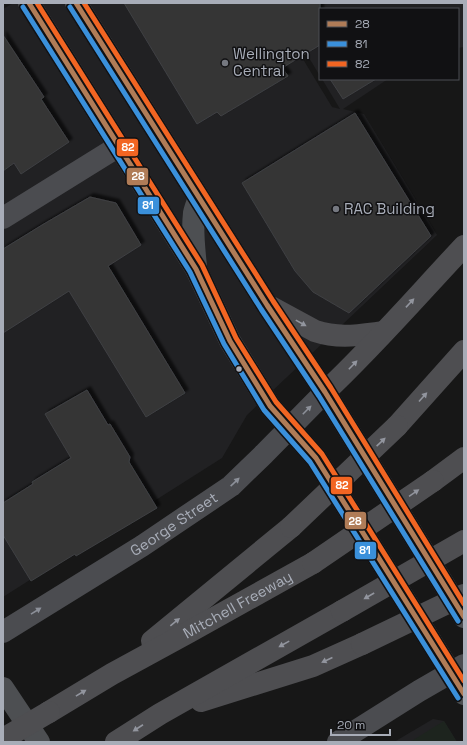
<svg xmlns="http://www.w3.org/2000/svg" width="467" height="745" font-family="'Space Grotesk',sans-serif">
<defs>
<filter id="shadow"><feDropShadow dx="3.5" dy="-3.5" stdDeviation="1" flood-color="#0009"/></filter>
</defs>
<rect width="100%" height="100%" fill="#171717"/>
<!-- built -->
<g fill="#212123">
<polygon points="13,3 269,3 332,107 340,109 322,79 388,79 343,109 364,114 437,235 247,415 222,458 3,597 3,9"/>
<polygon points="276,3 464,3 464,47 458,48 458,9 320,9 320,76"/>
<polygon points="433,719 444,721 457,742 394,742"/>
</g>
<!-- green -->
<polygon fill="#1d241e" points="444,721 457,742 410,742"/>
<!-- building -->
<g fill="#353536" stroke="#3f4043" filter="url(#shadow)">
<polygon points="124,3 320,3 320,45 282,68 288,76 221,116 217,112 197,124"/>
<polygon points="3,35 44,97 41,99 69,142 21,174 14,163 3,171"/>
<polygon points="330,79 376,79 343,99"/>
<polygon points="355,113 431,236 349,313 313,292 295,271 242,183"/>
<polygon points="90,197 116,203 141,245 108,266 185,393 146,417 69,291 3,333 3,249 42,225"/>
<polygon points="87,390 108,425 110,424 130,457 129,462 157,508 76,556 75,554 31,581 3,535 3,503 33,484 32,482 71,458 45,414"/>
</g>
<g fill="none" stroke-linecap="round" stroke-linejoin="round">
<!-- minor -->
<g stroke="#4b4c50" stroke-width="22">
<polyline points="3,218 119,146"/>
<path id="s1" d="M 3,632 L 142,546 L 231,486 L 264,454 L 325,392"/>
<polyline points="338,742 419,691 464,665"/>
</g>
<!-- major -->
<g stroke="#4d4f52" stroke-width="22">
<polyline points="29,3 196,269 230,341 270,406 316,458 464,694"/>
<polyline points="76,3 267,305 325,392 464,617"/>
<path d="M 196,266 C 194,248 192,231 194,213 C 195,208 197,203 199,198"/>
<polyline points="3,688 39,742"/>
</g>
<!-- highway -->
<g stroke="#4e4e51" stroke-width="22">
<path d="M 267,305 L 315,331 C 339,339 359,335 384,332"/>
<path d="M 325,392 C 374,346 418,295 464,246"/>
<polyline points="397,426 464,351"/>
<polyline points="433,481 464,458"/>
<polyline points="152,641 291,527"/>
<polyline points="201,701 313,666 362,644"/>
<path id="s2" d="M 49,712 L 112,674 L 189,632 L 313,563"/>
<polyline points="116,742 160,714 342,611"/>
</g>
<!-- highway-bridge -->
<g stroke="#4e4e51" stroke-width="22">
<polyline points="291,527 397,426"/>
<polyline points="313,563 433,481"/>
<polyline points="342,611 464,541"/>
<polyline points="362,644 464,595"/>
<polyline points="3,739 49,712"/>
</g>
<!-- bus-1 casing -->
<g stroke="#111113" stroke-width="8">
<g id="bus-1">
<polyline points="29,3 196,269 230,341 270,406 316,458 464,694"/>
<polyline points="76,3 267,305 325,392 464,617"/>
</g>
</g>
<!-- bus-2 casing -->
<g stroke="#111113" stroke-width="8">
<g id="bus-2">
<polyline points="23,7 190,272 224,344 264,410 310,462 458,698"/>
<polyline points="70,7 261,309 319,396 458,621"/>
</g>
</g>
<!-- bus-3 casing -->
<g stroke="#111113" stroke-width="8">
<g id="bus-3">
<polyline points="37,3 202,265 236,338 276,402 322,454 464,681"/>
<polyline points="84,3 273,301 331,388 464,604"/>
</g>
</g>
<!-- bus-1 -->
<use href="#bus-1" stroke="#b07c57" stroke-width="5"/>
<!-- bus-2 -->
<use href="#bus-2" stroke="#3a90db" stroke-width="5"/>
<!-- bus-3 -->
<use href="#bus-3" stroke="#f26522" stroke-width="5"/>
</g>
<!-- one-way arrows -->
<defs><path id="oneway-solid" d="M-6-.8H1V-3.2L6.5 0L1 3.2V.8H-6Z"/></defs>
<g fill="#92959e">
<use href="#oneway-solid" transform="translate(410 303) rotate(-47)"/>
<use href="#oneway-solid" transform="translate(301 323) rotate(29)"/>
<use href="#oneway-solid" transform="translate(353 365) rotate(-46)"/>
<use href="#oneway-solid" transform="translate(423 397) rotate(-48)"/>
<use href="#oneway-solid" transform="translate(381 442) rotate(-43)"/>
<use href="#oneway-solid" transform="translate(414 493) rotate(-34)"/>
<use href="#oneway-solid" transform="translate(369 596) rotate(150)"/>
<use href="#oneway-solid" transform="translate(175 622) rotate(-39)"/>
<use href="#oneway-solid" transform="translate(284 644) rotate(151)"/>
<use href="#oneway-solid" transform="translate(327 660) rotate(155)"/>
<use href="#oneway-solid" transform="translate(81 693) rotate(-31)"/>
<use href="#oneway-solid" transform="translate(138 728) rotate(147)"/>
</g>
<g fill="#8c9099">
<use href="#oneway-solid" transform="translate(307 410) rotate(-45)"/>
<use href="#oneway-solid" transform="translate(235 482) rotate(-43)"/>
<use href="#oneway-solid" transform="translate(36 611) rotate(-32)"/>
</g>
<!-- markers -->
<g fill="#757880" stroke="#111113" stroke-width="1.5">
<circle cx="225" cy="63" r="4"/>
<circle cx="336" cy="209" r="4"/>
</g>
<circle fill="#a8adb8" stroke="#111113" stroke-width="1.5" cx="239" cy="369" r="3.5"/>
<g text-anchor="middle" stroke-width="3" stroke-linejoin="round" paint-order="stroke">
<!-- poi labels -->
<g font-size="15" fill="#a8adb8" stroke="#111113" text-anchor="start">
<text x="233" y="59">Wellington<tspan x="233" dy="17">Central</tspan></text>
<text x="344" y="214">RAC Building</text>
</g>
<!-- street labels -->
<g font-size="15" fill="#a8adb8" stroke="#111113">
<text dy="5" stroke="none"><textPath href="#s1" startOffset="202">George Street</textPath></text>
<text dy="5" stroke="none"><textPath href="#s2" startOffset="217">Mitchell Freeway</textPath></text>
</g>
</g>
<g stroke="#111113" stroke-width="1.5">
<rect x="116" y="138" width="23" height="19" rx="4" fill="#f26522"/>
<rect x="126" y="167" width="23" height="19" rx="4" fill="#b07c57"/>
<rect x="137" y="196" width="23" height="19" rx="4" fill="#3a90db"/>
<rect x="330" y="476" width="23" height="19" rx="4" fill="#f26522"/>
<rect x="344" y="511" width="23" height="19" rx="4" fill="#b07c57"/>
<rect x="354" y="541" width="23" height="19" rx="4" fill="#3a90db"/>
</g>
<g font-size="11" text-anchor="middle" font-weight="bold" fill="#fff">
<text x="128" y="151">82</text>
<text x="138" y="180">28</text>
<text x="148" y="209">81</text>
<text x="342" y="489">82</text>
<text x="355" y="525">28</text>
<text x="365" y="554">81</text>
</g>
<!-- border -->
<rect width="467" height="745" fill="none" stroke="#a8adb8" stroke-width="8"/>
<!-- legend -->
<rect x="319" y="8" width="140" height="72" fill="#111113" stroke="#4d4f55"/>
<rect x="327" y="21" width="20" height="6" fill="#b07c57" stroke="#4d4f55"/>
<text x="355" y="28" font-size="12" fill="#a8adb8">28</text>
<rect x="327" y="41" width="20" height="6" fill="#3a90db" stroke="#4d4f55"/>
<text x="355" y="48" font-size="12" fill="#a8adb8">81</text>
<rect x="327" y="61" width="20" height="6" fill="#f26522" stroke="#4d4f55"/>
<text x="355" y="68" font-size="12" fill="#a8adb8">82</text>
<!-- scale -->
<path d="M331 729v6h59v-6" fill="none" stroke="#a8adb8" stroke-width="2"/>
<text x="337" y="729" font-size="12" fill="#a8adb8" stroke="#111113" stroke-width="3" paint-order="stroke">20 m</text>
</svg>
